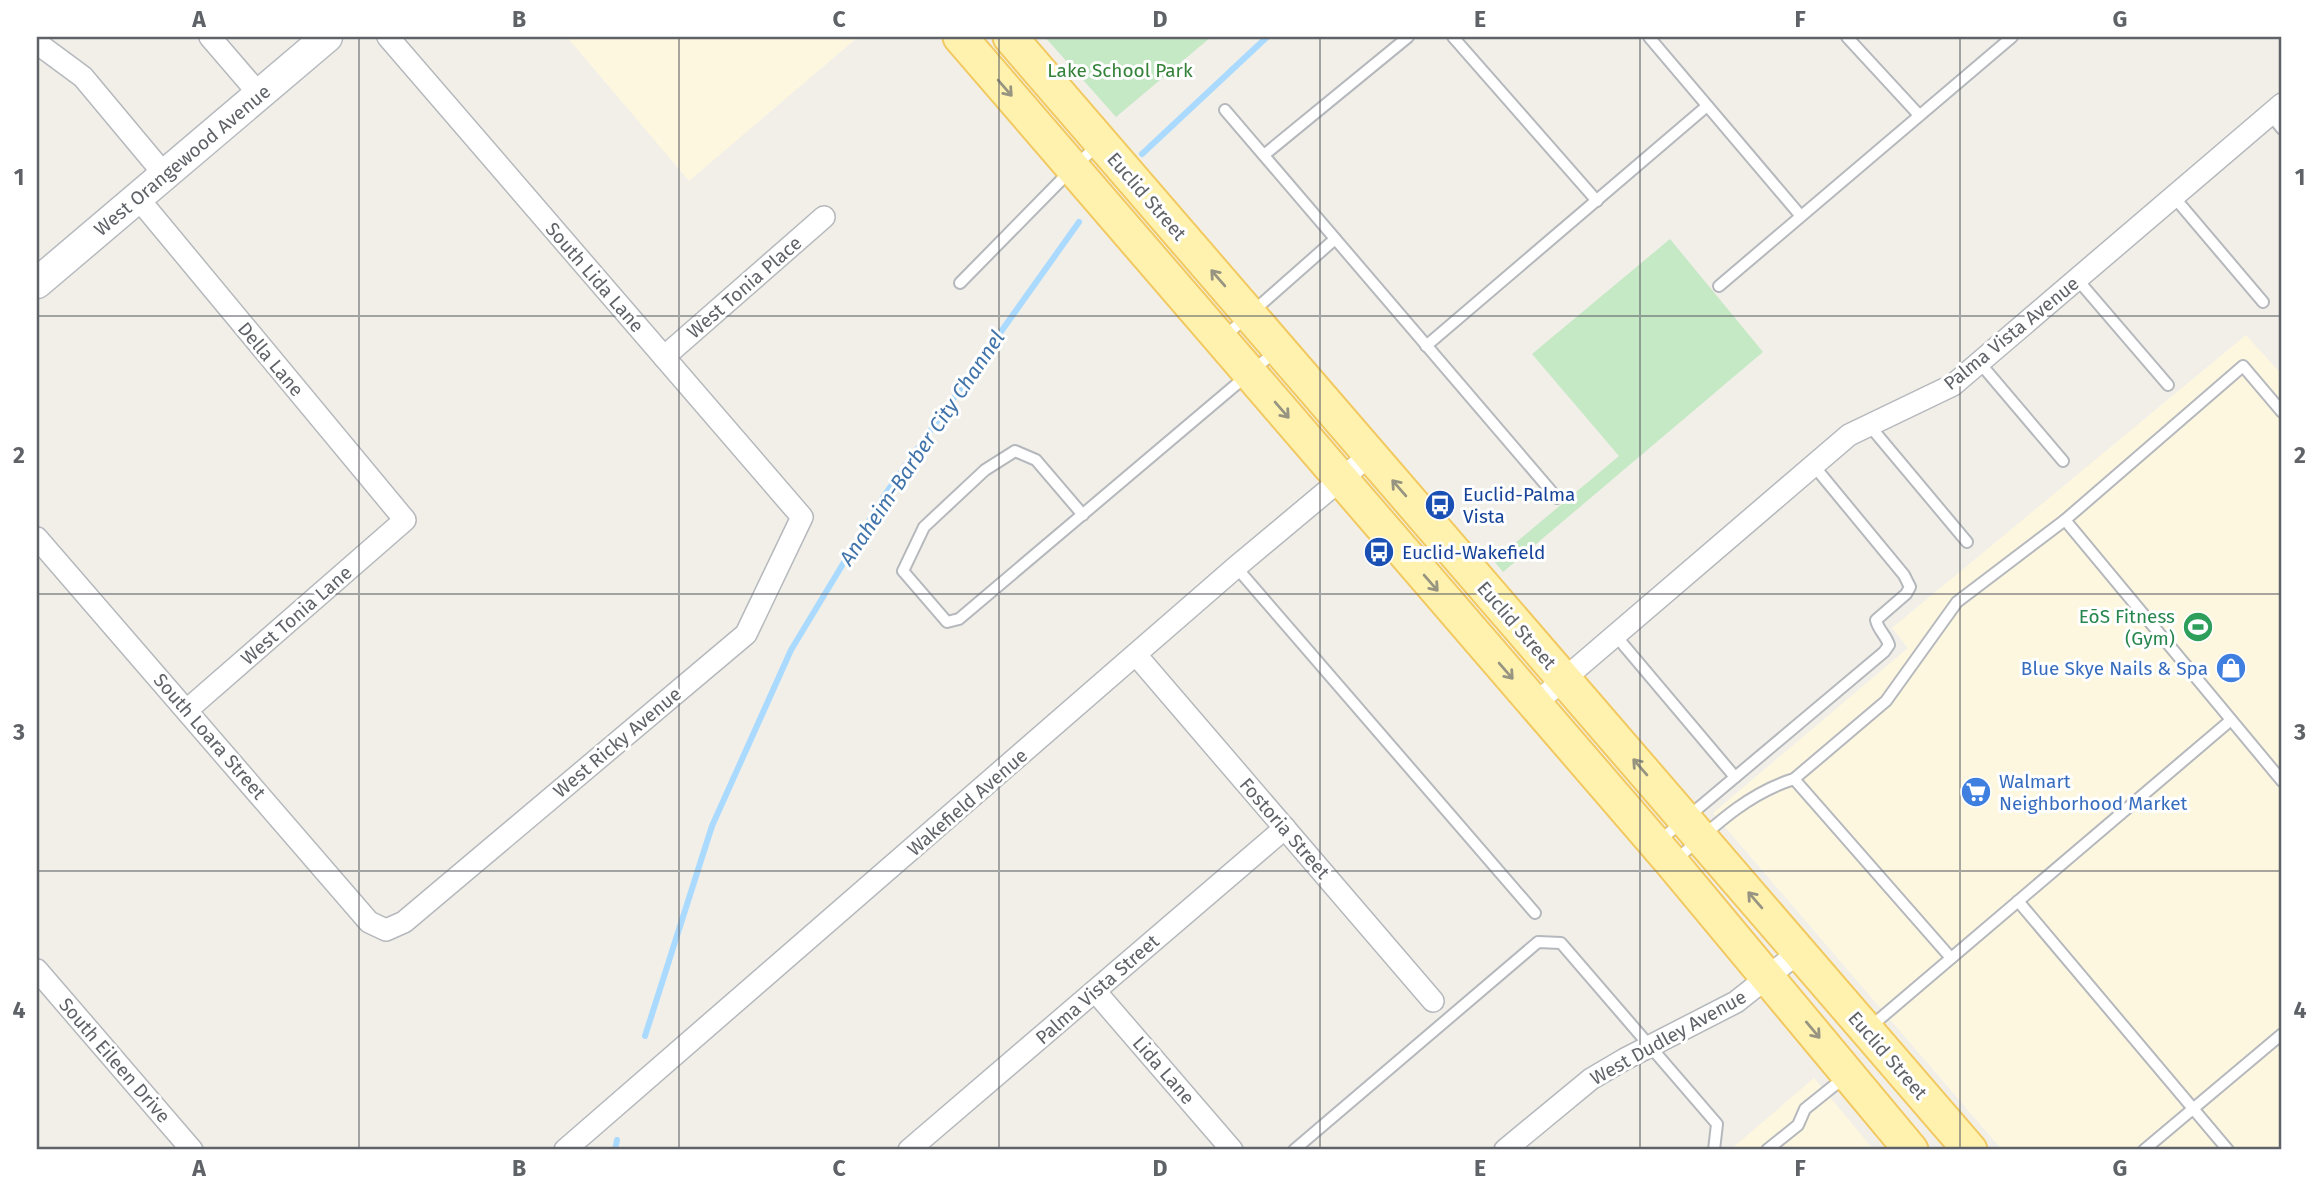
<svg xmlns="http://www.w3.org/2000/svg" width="2319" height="1187" font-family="'Fira Sans',sans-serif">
<rect width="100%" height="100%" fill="#f1efe8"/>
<!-- commercial -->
<g fill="#fef7e0">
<polygon points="567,37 858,37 689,181"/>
<polygon points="2246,335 2282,375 2282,1150 2002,1150 1713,813 1908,648 1892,628"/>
<polygon points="1814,1078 1874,1150 1730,1150"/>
</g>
<!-- green -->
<g fill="#c5e8c5">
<polygon points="1045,37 1211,37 1116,117"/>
<polygon points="1670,239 1763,352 1503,572 1494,561 1619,456 1532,354"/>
</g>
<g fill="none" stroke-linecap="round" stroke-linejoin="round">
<!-- stream -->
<g stroke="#aadaff" stroke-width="6">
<polyline points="1142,154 1267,37"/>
<polyline points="645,1036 712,826 791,650 884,496 1079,222"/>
<polyline points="615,1150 617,1140"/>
</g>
<!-- lane casing -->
<g stroke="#b5b8bc" stroke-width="14">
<g id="lane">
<polyline points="1453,37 1597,201"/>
<polyline points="1649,37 1800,215"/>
<polyline points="1847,37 1919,115"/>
<polyline points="1225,110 1557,498"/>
<polyline points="2270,114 2282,129"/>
<polyline points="1264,155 1408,37"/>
<polyline points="2174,197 2263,302"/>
<polyline points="2077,279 2168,385"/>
<polyline points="960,283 1073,168 1099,144"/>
<polyline points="1719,286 2012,37"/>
<polyline points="1224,337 1335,239"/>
<polyline points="1426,346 1707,106"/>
<polyline points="1979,362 2063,461"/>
<polyline points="1869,425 1967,542"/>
<polyline points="1083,515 1036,460 1015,451 985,470 924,527 903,571 947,622 959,619 1277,350"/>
<polyline points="2065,520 2282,781"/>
<polyline points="1236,567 1535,913"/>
<polyline points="1616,636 1735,777"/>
<polyline points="1794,779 1951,958"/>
<path d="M 1658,842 L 1884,652 L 1889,645 C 1886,635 1878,630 1876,620 L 1906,594 L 1910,587 L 1904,575 L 1814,466"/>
<path d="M 1676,860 C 1712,828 1746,794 1794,779 L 1886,701 L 1957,602 L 2065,520 L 2243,366 L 2282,412"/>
<polyline points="2018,901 2228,1150"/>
<polyline points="1869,1028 2231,720"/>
<polyline points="1294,1150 1538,942 1561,943 1717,1124 1714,1150"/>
<polyline points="1767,1150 1798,1125 1805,1109 1846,1076"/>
<polyline points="2144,1150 2282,1034"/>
</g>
</g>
<!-- street casing -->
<g stroke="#b5b8bc" stroke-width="24">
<g id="street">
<polyline points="210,37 259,94"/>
<polyline points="37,43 83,77 164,174"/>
<polyline points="137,197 405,520 187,710"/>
<polyline points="664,357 824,217"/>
<polyline points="37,538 369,922 386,930 404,922 746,634 802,517 388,37"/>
<polyline points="1137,656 1433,1001"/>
<polyline points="1535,704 1849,435 1953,385 2282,104"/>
<polyline points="37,970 192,1150"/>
<polyline points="1095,991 1232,1150"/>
<polyline points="565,1150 1236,567 1370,455"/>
<polyline points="909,1150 1285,828"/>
<polyline points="1505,1150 1591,1079 1625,1059 1736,1002 1799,952"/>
</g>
</g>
<!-- secondary casing -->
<g stroke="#b6babf" stroke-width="33">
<polyline id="secondary" points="37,283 327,37"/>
</g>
<!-- primary casing -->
<g stroke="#f2c960" stroke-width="37">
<g id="primary">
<polyline points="960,37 1672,863 1911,1150"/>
<polyline points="1010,37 1970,1150"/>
</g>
</g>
<!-- lane -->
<use href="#lane" stroke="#fff" stroke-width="10"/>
<!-- street -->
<use href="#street" stroke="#fff" stroke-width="21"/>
<!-- secondary -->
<use href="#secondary" stroke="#fff" stroke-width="30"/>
<!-- primary -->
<use href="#primary" stroke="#fff2af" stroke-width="33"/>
</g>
<!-- one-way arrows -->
<defs><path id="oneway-shaft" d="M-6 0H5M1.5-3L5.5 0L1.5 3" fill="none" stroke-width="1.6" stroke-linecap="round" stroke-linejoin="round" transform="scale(1.75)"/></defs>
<g stroke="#979581">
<use href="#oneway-shaft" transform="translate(1005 88) rotate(49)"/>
<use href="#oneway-shaft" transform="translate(1218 278) rotate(-131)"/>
<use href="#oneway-shaft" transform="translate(1282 410) rotate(49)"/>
<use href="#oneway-shaft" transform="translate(1399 488) rotate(-131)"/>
<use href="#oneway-shaft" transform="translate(1431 583) rotate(49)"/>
<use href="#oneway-shaft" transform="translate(1506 671) rotate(49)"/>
<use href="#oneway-shaft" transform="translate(1640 767) rotate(-131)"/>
<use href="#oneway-shaft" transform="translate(1755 900) rotate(-131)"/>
<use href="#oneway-shaft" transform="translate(1813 1030) rotate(50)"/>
</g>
<!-- grid -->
<path fill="none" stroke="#5f6368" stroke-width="2" stroke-opacity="0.55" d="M 359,37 L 359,1150M 679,37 L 679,1150M 999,37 L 999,1150M 1320,37 L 1320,1150M 1640,37 L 1640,1150M 1960,37 L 1960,1150M 37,316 L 2282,316M 37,594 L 2282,594M 37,871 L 2282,871"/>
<!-- icons -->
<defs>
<g id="bus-disc" transform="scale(1.575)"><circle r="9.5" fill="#1a4fb4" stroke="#fff"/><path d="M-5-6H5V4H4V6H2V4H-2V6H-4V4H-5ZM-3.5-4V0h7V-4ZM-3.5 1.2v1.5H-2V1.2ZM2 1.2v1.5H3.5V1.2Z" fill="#fff"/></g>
<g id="stadium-disc" transform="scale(1.575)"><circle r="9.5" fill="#2e9e5b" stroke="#fff"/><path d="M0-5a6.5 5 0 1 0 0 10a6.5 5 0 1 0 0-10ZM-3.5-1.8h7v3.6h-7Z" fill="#fff"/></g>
<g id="shop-disc" transform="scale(1.575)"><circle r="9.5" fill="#3f7fe0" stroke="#fff"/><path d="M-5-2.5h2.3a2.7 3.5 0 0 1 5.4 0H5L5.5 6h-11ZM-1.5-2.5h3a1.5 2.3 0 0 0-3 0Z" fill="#fff"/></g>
<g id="supermarket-disc" transform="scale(1.575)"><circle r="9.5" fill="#3f7fe0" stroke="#fff"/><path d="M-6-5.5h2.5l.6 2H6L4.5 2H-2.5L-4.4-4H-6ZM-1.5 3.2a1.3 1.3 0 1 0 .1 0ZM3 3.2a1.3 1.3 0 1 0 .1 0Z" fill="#fff"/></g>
</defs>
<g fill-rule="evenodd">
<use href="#bus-disc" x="1440" y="505"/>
<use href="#bus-disc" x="1379" y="552"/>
<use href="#stadium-disc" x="2198" y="627"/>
<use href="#shop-disc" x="2231" y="668"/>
<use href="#supermarket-disc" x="1976" y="792"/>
</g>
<g text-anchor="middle" stroke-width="6" stroke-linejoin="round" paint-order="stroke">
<!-- park labels -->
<g font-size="19" fill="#348238" stroke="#fff">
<text x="1120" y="77">Lake School Park</text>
</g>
<!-- street labels -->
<g font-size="19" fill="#5f6368" stroke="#fff">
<text transform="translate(182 160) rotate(-40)" y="7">West Orangewood Avenue</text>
<text transform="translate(1147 196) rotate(49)" y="7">Euclid Street</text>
<text transform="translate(595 277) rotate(49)" y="7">South Lida Lane</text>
<text transform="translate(744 287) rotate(-41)" y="7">West Tonia Place</text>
<text transform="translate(2011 333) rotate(-39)" y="7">Palma Vista Avenue</text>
<text transform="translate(271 359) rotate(50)" y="7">Della Lane</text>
<text transform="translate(296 615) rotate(-41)" y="7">West Tonia Lane</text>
<text transform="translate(1517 625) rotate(49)" y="7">Euclid Street</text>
<text transform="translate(210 736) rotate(49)" y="7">South Loara Street</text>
<text transform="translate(617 742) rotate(-40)" y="7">West Ricky Avenue</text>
<text transform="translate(967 802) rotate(-41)" y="7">Wakefield Avenue</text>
<text transform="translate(1285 828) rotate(49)" y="7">Fostoria Street</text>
<text transform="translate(1097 989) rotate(-41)" y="7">Palma Vista Street</text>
<text transform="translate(1668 1037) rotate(-29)" y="7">West Dudley Avenue</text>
<text transform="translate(1888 1055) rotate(49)" y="7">Euclid Street</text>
<text transform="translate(115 1060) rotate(49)" y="7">South Eileen Drive</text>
<text transform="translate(1164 1070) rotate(49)" y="7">Lida Lane</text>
</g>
<!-- transit labels -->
<g font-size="19" fill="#164399" stroke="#fff" text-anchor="start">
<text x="1463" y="501">Euclid-Palma<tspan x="1463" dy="22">Vista</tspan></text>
<text x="1402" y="559">Euclid-Wakefield</text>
</g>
<!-- leisure labels -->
<g font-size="19" fill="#27864d" stroke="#fff" text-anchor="end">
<text x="2175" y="623">EōS Fitness<tspan x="2175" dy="22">(Gym)</tspan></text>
</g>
<!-- shop labels -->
<g font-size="19" fill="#366cbe" stroke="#fff" text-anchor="end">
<text x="2208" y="675">Blue Skye Nails &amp; Spa</text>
<text x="1999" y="788" text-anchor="start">Walmart<tspan x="1999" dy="22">Neighborhood Market</tspan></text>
</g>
<!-- water labels -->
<g font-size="21" font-style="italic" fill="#4174aa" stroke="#fff">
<text transform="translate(922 448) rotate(-56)" y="7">Anaheim-Barber City Channel</text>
</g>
</g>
<!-- border -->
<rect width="2319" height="1187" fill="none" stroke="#ffffff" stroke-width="77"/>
<rect x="38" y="38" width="2242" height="1110" fill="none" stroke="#5f6368" stroke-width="2.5"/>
<g font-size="23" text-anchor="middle" font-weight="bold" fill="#5f6368">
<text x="199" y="27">A</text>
<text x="519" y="27">B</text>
<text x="839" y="27">C</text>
<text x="1160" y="27">D</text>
<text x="1480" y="27">E</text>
<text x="1800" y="27">F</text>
<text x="2120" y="27">G</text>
<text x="19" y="185">1</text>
<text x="2300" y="185">1</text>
<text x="19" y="463">2</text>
<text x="2300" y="463">2</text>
<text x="19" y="740">3</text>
<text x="2300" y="740">3</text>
<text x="19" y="1018">4</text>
<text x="2300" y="1018">4</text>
<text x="199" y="1176">A</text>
<text x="519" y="1176">B</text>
<text x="839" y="1176">C</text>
<text x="1160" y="1176">D</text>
<text x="1480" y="1176">E</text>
<text x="1800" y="1176">F</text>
<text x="2120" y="1176">G</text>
</g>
</svg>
